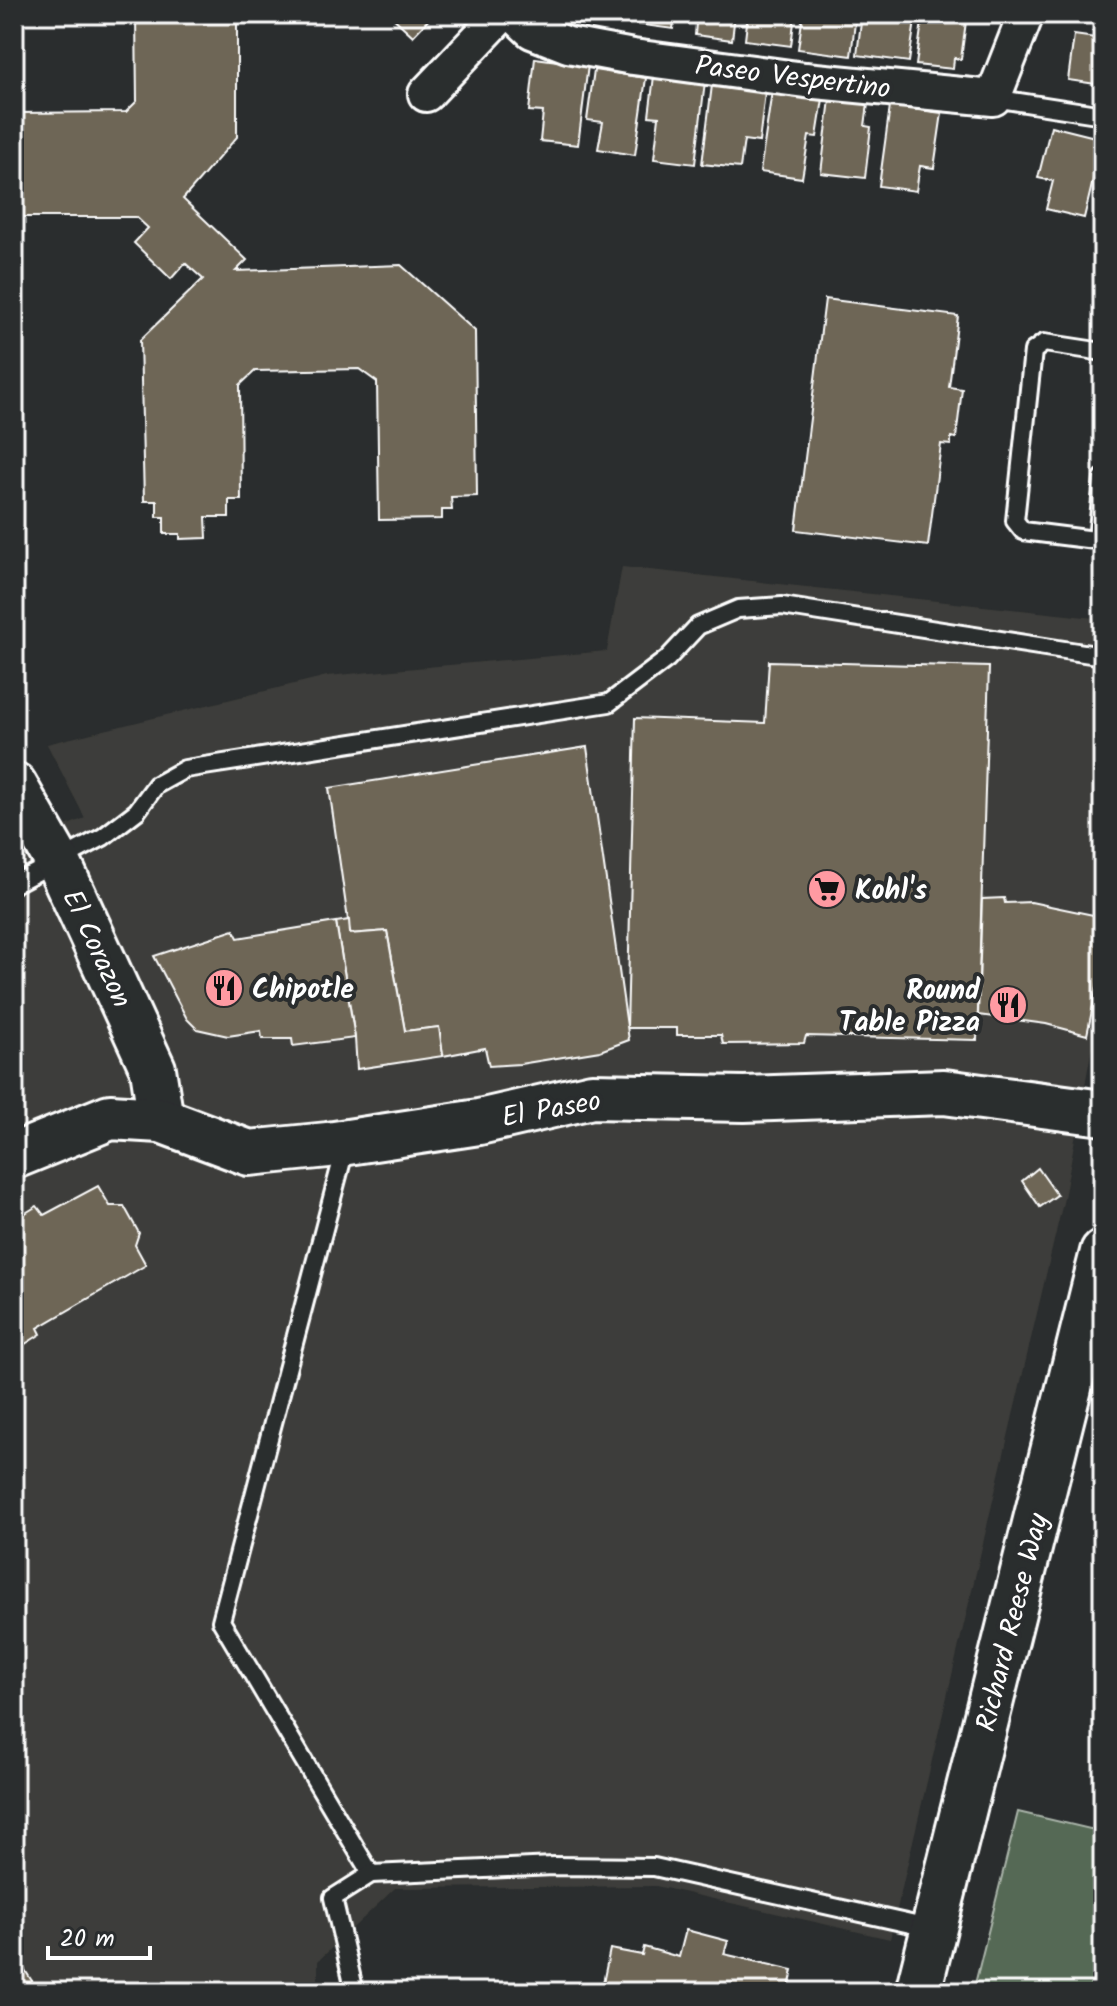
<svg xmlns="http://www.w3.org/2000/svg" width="1117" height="2006" font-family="Kalam,sans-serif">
<rect width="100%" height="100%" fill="#2a2d2e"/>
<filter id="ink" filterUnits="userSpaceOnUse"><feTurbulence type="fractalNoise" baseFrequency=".0125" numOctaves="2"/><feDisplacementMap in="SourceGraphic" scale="16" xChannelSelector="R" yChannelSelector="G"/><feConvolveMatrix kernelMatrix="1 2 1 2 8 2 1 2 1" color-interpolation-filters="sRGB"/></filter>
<g filter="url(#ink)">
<!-- built -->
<polygon fill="#3e3e3a" points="622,567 1103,619 1103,988 1064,1198 890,1939 656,1886 395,1888 318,1961 318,1992 14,1992 14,848 85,818 47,744 327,676 607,651"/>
<!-- green -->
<polygon fill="#556954" stroke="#aab4aa" stroke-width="2" points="1018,1812 1099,1831 1103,1839 1103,1992 973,1992"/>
<!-- building -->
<g fill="#6e6656" stroke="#fff" stroke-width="2">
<polygon points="136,14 237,14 237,137 183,199 247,260 236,271 401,265 475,331 477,496 451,497 452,510 442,510 442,519 379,520 377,382 359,369 255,371 240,385 241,500 229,500 229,517 206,517 207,538 180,539 180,534 164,534 164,517 157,517 157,501 144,501 140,340 203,279 185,263 171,279 134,243 148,228 136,217 14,217 14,113 126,112 137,101"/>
<polygon points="389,14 434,14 413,36"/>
<polygon points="622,14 675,14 673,29 621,22"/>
<polygon points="691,14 735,14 732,40 695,35 696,23 690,23"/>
<polygon points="748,14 795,14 791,46 745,40"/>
<polygon points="803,14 856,14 851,56 798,49"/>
<polygon points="862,14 916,14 909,62 857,55"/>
<polygon points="923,14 967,14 961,59 954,58 953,69 916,65"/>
<polygon points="1074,35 1103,39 1103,85 1068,80"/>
<polygon points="535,58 588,65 578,145 540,141 543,112 529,111"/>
<polygon points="594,70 646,78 635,155 598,149 603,122 587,120"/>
<polygon points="654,76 705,82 695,164 654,159 659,117 649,116"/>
<polygon points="712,85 765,92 759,142 744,140 740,168 702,164"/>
<polygon points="772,91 823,99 817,137 809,136 802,178 760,172"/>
<polygon points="830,99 868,104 865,126 871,127 865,178 821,173"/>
<polygon points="890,106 942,113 934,168 920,166 916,191 879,186"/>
<polygon points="1051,126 1103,139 1084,218 1046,209 1053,181 1038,178"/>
<polygon points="825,299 958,316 949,387 962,389 956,438 951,437 951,445 941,444 928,546 796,530"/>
<polygon points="769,661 989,667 977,1040 806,1036 804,1043 723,1044 721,1035 677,1035 677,1028 627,1028 635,718 765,723"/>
<polygon points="587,747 629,1040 600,1051 520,1064 489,1066 485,1048 443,1056 439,1027 405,1031 387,931 350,934 329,788"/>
<polygon points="1004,898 1005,903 1031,902 1103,917 1103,957 1087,1035 1046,1024 978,1015 982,899"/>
<polygon points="349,920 350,934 387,931 405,1031 439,1027 443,1056 357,1069 355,1038 336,922"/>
<polygon points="336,922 355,1038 293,1046 292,1039 262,1039 261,1031 228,1036 197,1029 187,1019 154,956 234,930 238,938"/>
<polygon points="1038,1168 1057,1195 1040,1207 1022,1181"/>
<polygon points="98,1186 110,1206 124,1206 139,1233 135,1245 146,1265 38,1328 41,1334 14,1351 14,1220 37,1206 44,1215"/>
<polygon points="686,1930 728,1941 724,1954 793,1970 788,1992 618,1992 602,1988 610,1949 642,1955 644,1947 679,1957"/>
<polygon points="14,1953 39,1992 14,1992"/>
</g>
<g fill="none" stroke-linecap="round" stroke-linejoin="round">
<!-- lane casing -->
<g stroke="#fff" stroke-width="22">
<g id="lane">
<polyline points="993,98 1103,115"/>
<polyline points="1103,352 1044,343 1033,351 1015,521 1023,531 1103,541"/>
<polyline points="1097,540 1103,478"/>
<polyline points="14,884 103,837 137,811 156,785 185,769 609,703 667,659 698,626 738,609 782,606 1103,656"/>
<polyline points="346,1145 221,1621 371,1874"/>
<polyline points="355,1992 333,1898 371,1874 554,1866 654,1867 933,1929"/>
</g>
</g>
<!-- street casing -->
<g stroke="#fff" stroke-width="40">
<g id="street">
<polyline points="514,14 532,31 568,45 633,57 805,80 993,98 1026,14"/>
<polyline points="426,94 502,14"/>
</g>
</g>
<!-- secondary casing -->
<g stroke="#fff" stroke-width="50">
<g id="secondary">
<polyline points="14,785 58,862 153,1069 161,1120"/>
<polyline points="14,1156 110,1117 161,1120 249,1153 328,1145 479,1122 592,1096 744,1099 944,1092 1103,1113"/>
<polyline points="918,1992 1103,1252"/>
</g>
</g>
<!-- lane -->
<use href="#lane" stroke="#2a2d2e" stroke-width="16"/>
<!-- street -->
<use href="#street" stroke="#2a2d2e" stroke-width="34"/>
<!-- secondary -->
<use href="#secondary" stroke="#2a2d2e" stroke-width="44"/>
</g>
</g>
<!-- icons -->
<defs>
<g id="supermarket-disc" transform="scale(2)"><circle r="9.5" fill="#ff9aa2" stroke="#2a2d2e"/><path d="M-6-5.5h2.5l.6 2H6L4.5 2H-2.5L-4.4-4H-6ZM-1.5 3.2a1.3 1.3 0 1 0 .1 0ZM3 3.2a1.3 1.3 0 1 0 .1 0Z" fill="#111"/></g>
<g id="restaurant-disc" transform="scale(2)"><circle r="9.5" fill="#ff9aa2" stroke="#2a2d2e"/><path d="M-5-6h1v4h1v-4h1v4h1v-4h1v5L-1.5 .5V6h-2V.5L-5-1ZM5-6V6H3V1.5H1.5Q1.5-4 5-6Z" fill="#111"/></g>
</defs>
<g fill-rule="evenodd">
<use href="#supermarket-disc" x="827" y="889"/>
<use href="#restaurant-disc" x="224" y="988"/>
<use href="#restaurant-disc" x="1008" y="1005"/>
</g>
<g text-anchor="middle" stroke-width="8" stroke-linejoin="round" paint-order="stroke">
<!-- street labels -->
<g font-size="28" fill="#fff" stroke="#2a2d2e">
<text transform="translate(793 76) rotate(7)" y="10">Paseo Vespertino</text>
<text transform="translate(98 948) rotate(65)" y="10">El Corazon</text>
<text transform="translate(551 1108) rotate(-10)" y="10">El Paseo</text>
<text transform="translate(1011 1622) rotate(-76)" y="10">Richard Reese Way</text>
</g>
<!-- poi labels -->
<g font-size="28" font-weight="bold" fill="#fff" stroke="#2a2d2e" text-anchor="start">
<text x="855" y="899">Kohl's</text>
<text x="252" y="998">Chipotle</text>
<text x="980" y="999" text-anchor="end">Round<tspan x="980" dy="32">Table Pizza</tspan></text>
</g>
</g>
<!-- margin -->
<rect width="1117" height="2006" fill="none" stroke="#2a2d2e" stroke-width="48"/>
<rect x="24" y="24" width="1069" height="1958" fill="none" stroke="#fff" stroke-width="3" filter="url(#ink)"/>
<!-- scale -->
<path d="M48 1946v12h102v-12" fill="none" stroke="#ffffff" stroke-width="4"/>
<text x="60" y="1946" font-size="24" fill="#ffffff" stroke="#2a2d2e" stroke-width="6" paint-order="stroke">20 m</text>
</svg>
